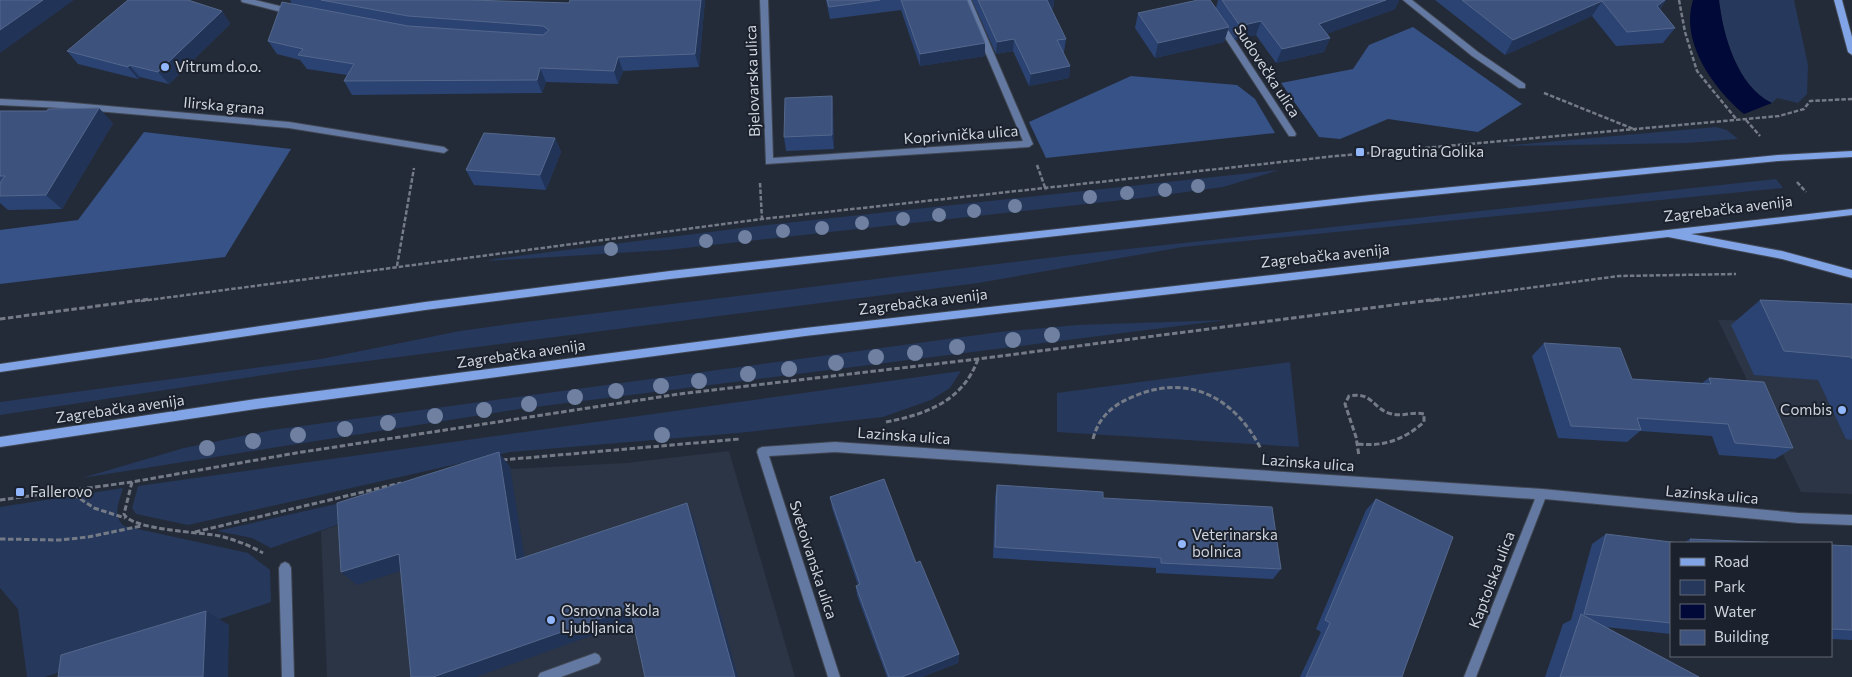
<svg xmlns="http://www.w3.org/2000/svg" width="1852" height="677" font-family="Commissioner,sans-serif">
<rect width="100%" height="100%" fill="#242b38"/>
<!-- built -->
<g fill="#2b3546">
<polygon points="1718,320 1852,322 1852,494 1801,492"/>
<polygon points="729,451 795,677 327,677 321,531 353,520 353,517 510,467 511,469 626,463"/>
</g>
<!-- green -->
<g fill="#26385b">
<path d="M 1719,0 L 1794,0 L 1808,65 L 1807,94 L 1798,103 L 1777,98 L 1772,103 C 1737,86 1723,35 1719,0 Z"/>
<polygon points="1716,127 1727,130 1738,139 1688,143 1502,146"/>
<polygon points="1279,170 1223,187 1141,198 667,250 487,261 494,259 767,225"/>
<polygon points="1776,179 1783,188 1183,247 978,283 297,370 0,415 0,402 321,359 460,331 525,322 1072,255"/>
<polygon points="1226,320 519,409 82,478 184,448 272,430 1000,332 1077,325"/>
<polygon points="1290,362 1299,447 1057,432 1057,393"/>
<polygon points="961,371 950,388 931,400 883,417 738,433 510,452 188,525 136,514 132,508 138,486"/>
<polygon points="508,465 271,548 252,538 217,531"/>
<path d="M 123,488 C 119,502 112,516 124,526 L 248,553 L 270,570 L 271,602 L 45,677 L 27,677 L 18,609 L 0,588 L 0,507 Z"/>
</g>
<!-- forest -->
<g fill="#375286">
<polygon points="1413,27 1522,104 1478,132 1388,119 1340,139 1319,137 1281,83 1353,69 1369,45"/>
<polygon points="1131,76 1237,85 1255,99 1275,133 1046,158 1029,122"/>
<polygon points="144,132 291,149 225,257 0,284 0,230 78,220"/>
</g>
<!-- water -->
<path fill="#000937" d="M 1693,0 L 1719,0 C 1723,35 1737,86 1772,103 L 1744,114 C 1713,88 1680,42 1693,0 Z"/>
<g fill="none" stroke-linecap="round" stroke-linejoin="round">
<!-- lane casing -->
<g stroke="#404652" stroke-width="2">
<polygon id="lane" points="595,653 599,655 601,659 599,663 561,677 538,677 540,673"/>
</g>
<!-- street casing -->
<g stroke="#404652" stroke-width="2">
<g id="street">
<polygon points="241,0 255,0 296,10 297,12 293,15 242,2"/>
<polygon points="760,0 768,0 773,158 1023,141 963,0 971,0 1033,144 1029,147 766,164"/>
<polygon points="1403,0 1412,0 1478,52 1525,84 1525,88 1519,88 1472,56"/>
<polygon points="1220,21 1223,22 1295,132 1296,134 1295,136 1289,136 1216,24"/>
<polygon points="0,99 62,102 289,122 444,147 448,150 444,153 289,128 62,108 0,105"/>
<polygon points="835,442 1542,489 1798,513 1852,515 1852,525 1798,523 1545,499 1476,677 1464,677 1535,499 835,452 769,456 840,677 828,677 757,452 758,449 762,447"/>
<polygon points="285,562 289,564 291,568 294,677 282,677 279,568 281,564"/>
</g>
</g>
<!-- secondary casing -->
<g stroke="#404652" stroke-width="2">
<g id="secondary">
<polygon points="1834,0 1842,0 1852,37 1852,55 1848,52"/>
<polygon points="1852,151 1852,157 1778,161 1371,201 670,279 425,310 0,372 0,364 425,302 670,271 1371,195 1778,155"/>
<polygon points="1852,209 1852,215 1691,234 1782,251 1852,270 1852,278 1782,259 1668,237 805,336 256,409 0,447 0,437 256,399 805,328"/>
</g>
</g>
<!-- path-far1 -->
<g stroke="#757b86" stroke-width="2.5" stroke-dasharray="4.5 2" stroke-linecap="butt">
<polyline points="1679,0 1685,32 1697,71 1737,120"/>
<polyline points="1544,93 1636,130"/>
<polyline points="1746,120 1760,136"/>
<polyline points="1037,165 1046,190"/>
<polyline points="1797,182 1806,192"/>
<polyline points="760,183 762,219"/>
<polyline points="397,266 414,168"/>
<polyline points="141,301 762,219 1336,156 1779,116 1804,109 1810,101 1852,99"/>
<polyline points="1430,301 1619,276 1736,274"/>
</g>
<!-- path -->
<g stroke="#757b86" stroke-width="3" stroke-dasharray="5.5 2.5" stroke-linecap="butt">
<polyline points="0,319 150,299"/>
<path d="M 886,422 C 927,414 963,401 978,359"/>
<path d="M 1093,439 C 1098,419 1111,406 1130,398 C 1186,372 1234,396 1261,449"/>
<path d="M 1358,444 C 1384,447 1405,439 1424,422 L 1424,414 C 1413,411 1402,417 1392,414 C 1373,410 1373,391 1349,396 L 1345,404 L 1356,437 L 1359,456"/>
<polyline points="502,460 740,439"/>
<path d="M 132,482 L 124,514 C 131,530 201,532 220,536 C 235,540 249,545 263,553"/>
<polyline points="67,490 94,508 125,518"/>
<polyline points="0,500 132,482 296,453 679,394 978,359 1439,299"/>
<polyline points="195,532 401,483"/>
<polyline points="0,539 60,540 88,537 141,526"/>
</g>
<!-- lane -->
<use href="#lane" fill="#6379a1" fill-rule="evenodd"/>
<!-- street -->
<use href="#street" fill="#6379a1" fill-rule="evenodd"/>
<!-- secondary -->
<use href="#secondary" fill="#81a4e6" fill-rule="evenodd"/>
</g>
<!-- trees -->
<g fill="#6f80a0">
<circle cx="1198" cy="186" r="7"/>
<circle cx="1165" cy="190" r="7"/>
<circle cx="1127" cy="193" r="7"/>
<circle cx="1090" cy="197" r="7"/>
<circle cx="1015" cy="206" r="7"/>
<circle cx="974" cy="211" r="7"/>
<circle cx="939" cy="215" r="7"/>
<circle cx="903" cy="219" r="7"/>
<circle cx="862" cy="223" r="7"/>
<circle cx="822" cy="228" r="7"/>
<circle cx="783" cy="231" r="7"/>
<circle cx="745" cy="237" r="7"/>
<circle cx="706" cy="241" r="7"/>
<circle cx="611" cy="249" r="7"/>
<circle cx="1052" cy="335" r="8"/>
<circle cx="1013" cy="340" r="8"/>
<circle cx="957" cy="347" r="8"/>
<circle cx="915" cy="353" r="8"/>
<circle cx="876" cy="357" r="8"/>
<circle cx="836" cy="363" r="8"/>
<circle cx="789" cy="369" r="8"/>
<circle cx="748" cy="374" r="8"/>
<circle cx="699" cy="381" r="8"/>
<circle cx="661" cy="386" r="8"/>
<circle cx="616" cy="391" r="8"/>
<circle cx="575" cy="397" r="8"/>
<circle cx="529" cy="404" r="8"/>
<circle cx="484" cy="410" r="8"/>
<circle cx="435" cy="416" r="8"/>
<circle cx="388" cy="423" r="8"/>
<circle cx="345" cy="429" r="8"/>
<circle cx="298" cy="435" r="8"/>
<circle cx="662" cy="435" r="8"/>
<circle cx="253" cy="441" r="8"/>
<circle cx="207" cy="448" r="8"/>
</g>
<!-- wall -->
<g fill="#2b4372">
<polygon points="290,0 484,0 484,1 569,3 705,0 699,67 623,71 618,84 546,82 542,93 352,95 344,81 347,75 307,69 300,60 277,54 268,41 292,4"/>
<polygon points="826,0 967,0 985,43 985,56 920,66 901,10 830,19"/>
<polygon points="972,0 1054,0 1053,9 1051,10 1066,39 1064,52 1063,52 1070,66 1069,78 1029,86 1013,51 996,54"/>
<polygon points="1218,0 1399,0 1395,9 1326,34 1330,38 1324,52 1276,63 1256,35 1235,40 1228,29 1224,42 1155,58 1135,28 1138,13 1216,8"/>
<polygon points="1435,0 1666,0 1660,9 1675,28 1663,43 1616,46 1592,16 1505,55"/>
<polygon points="222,11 230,24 169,84 140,77 138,79 78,64 67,51"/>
<polygon points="832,96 833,111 834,149 786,151 784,137"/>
<polygon points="0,111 113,123 62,209 8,210 0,203"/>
<polygon points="555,138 561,152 546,190 474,185 466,170"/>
<polygon points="1760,300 1852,304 1852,440 1846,439 1818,380 1754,375 1731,325"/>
<polygon points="1544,343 1632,379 1702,383 1709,378 1793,448 1775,459 1719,455 1712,436 1640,431 1627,442 1558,438 1532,356"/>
<polygon points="997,485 1103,498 1281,569 1273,579 1156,573 1156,568 993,558 995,497"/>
<polygon points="830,497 916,563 959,654 958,663 922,677 887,677 857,595 856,586 858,585 832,508"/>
<polygon points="1376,499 1402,677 1300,677 1321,632 1316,629 1366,510"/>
<polygon points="1606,534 1671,543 1671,634 1605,627 1699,677 1545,677 1563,624 1571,620 1592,544"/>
<polygon points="1690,539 1783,543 1683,543"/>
<polygon points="1831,545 1852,546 1852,640 1831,639"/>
</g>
<!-- shaded-wall -->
<g fill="#213356">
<polygon points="43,0 74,0 0,53 0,30"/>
<polygon points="701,0 705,0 699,67 695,54"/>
<polygon points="1046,0 1054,0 1053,9 1044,11"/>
<polygon points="1386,0 1399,0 1395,9 1313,39 1319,24"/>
<polygon points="1665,0 1666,0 1658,11 1657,6"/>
<polygon points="1602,1 1592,16 1505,55 1513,40"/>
<polygon points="222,11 230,24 169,84 158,72"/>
<polygon points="1261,21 1256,35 1235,40 1240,26"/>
<polygon points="1229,27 1224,42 1155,58 1158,43"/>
<polygon points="1330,38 1324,52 1276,63 1282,49"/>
<polygon points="1014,39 1013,51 996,54 997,42"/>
<polygon points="985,43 985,56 920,66 920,54"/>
<polygon points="618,57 623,71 618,84 614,71"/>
<polygon points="129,65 140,77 138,79 128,67"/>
<polygon points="1070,66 1069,78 1029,86 1031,74"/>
<polygon points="540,68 546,82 542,93 537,80"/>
<polygon points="832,96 833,111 834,149 832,135"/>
<polygon points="99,108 113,123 62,209 46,195"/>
<polygon points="555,138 561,152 546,190 540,175"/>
<polygon points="499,452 510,467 527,573 516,560"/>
<polygon points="687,503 693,516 738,677 735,677"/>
<polygon points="399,554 413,567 357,585 341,572"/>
<polygon points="630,608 638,619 476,677 433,677"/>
<polygon points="206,611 229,625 228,677 203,677"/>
<polygon points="959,654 958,663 922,677 902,677"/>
</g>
<!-- building -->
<g fill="#3d537e" stroke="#54678c">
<polygon points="0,0 43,0 0,30"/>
<polygon points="128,0 188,0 222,11 158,72 129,65 128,67 67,51"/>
<polygon points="321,0 470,0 569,3 570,0 701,0 695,54 618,57 614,71 540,68 537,80 344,81 354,64 298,55 303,49 268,41 282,2 408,26 543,35 549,30 543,26 408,16"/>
<polygon points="827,0 880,0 829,7"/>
<polygon points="901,0 967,0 985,43 920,54"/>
<polygon points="978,0 1047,0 1066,39 1057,40 1070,66 1031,74 1014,39 997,42"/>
<polygon points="1198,0 1210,0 1229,27 1158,43 1138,13"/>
<polygon points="1222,0 1386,0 1319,24 1330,38 1282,49 1261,21 1240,26"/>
<polygon points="1462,0 1665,0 1657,6 1675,28 1627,32 1602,1 1513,40"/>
<polygon points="832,96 832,135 784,137 785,98"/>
<polygon points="99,108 46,195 0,196 0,183 5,176 0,176 0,111 47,111 48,109"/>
<polygon points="484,133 555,138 540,175 466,170"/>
<polygon points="1760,300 1852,304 1852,359 1851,357 1784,351"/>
<polygon points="1544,343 1620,348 1632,379 1711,384 1709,378 1764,382 1793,448 1735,443 1728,424 1637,418 1641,430 1571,426"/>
<polygon points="499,452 516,560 687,503 735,677 645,677 630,608 433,677 411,677 399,554 341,572 337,503"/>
<polygon points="884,479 916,563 920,561 959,654 902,677 889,677 856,586 860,584 830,497"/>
<polygon points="997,485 1103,492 1103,498 1272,507 1281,569 1161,563 1161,558 995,547"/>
<polygon points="1376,499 1453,537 1405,668 1402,677 1306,677 1330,623 1325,620"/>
<polygon points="1606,534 1679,543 1671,543 1671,623 1584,614"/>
<polygon points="1690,539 1783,543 1692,543"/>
<polygon points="1831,545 1852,546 1852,630 1831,629"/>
<polygon points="206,611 203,677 58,677 61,655"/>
<polygon points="1581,614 1699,677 1560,677"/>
</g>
<!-- markers -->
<g fill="#92b7fd" stroke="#1b212d" stroke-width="2">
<circle cx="165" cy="67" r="5"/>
<rect x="1355" y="147" width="10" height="10" rx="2.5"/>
<circle cx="1842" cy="410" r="5"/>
<rect x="15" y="487" width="10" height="10" rx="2.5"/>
<circle cx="1182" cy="544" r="5"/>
<circle cx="551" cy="620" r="5"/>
</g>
<g text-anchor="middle" stroke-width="4" stroke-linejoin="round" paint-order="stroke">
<!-- poi labels -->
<g font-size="15" fill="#d0d4dd" stroke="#1b212d" text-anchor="start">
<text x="175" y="72">Vitrum d.o.o.</text>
<text x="1370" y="157">Dragutina Golika</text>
<text x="1832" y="415" text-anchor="end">Combis</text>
<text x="30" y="497">Fallerovo</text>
<text x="1192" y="540">Veterinarska<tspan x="1192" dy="17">bolnica</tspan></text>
<text x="561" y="616">Osnovna škola<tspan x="561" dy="17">Ljubljanica</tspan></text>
</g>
<!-- street labels -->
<g font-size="15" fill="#d0d4dd" stroke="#1b212d">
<text transform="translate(1267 71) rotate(57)" y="5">Sudovečka ulica</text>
<text transform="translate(753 81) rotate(-92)" y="5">Bjelovarska ulica</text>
<text transform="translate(224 106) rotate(5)" y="5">Ilirska grana</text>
<text transform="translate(961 135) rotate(-4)" y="5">Koprivnička ulica</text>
<text transform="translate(1728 209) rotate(-7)" y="5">Zagrebačka avenija</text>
<text transform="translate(1325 256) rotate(-6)" y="5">Zagrebačka avenija</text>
<text transform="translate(923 302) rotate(-7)" y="5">Zagrebačka avenija</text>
<text transform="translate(521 354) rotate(-8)" y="5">Zagrebačka avenija</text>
<text transform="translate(120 409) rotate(-8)" y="5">Zagrebačka avenija</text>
<text transform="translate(904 436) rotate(4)" y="5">Lazinska ulica</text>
<text transform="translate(1308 463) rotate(4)" y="5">Lazinska ulica</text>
<text transform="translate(1712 495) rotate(5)" y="5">Lazinska ulica</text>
<text transform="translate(813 560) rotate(72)" y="5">Svetoivanska ulica</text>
<text transform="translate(1492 580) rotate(-69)" y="5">Kaptolska ulica</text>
</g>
</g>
<!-- legend -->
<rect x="1670" y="542" width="162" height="115" fill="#1b212d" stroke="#636973"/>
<rect x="1680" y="558" width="25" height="8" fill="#81a4e6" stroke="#636973"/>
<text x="1714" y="567" font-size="15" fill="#d0d4dd">Road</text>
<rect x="1680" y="580" width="25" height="15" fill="#26385b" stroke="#636973"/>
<text x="1714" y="592" font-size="15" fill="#d0d4dd">Park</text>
<rect x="1680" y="604" width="25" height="15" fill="#000937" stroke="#636973"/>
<text x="1714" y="617" font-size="15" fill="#d0d4dd">Water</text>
<rect x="1680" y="630" width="25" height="15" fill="#3d537e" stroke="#636973"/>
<text x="1714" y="642" font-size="15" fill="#d0d4dd">Building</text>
</svg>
